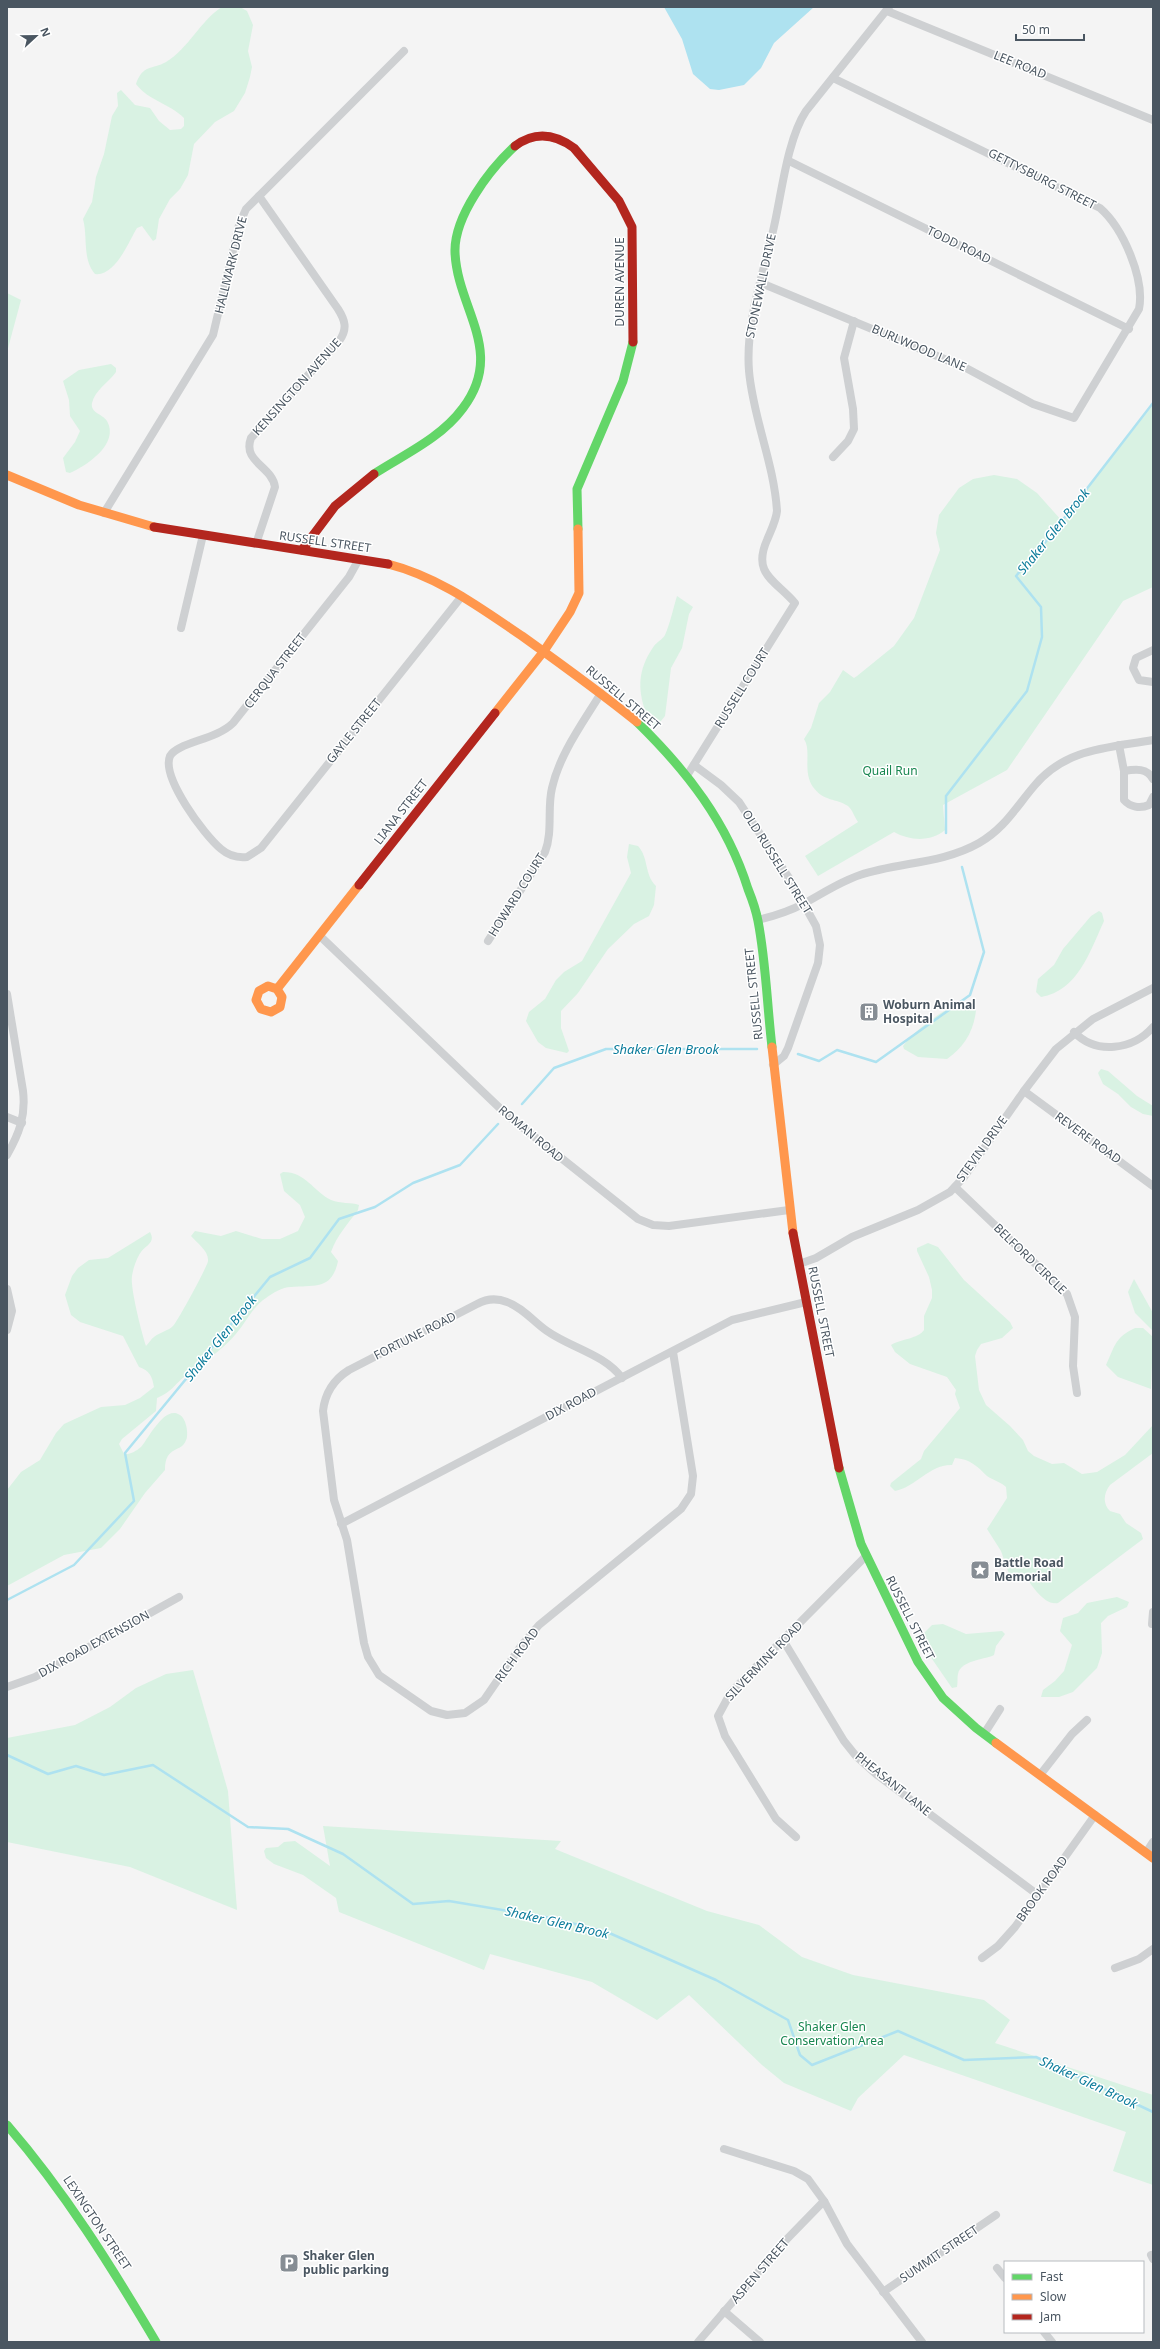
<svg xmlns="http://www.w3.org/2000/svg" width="1160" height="2349" font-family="'Noto Sans',sans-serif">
<rect width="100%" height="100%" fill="#f4f4f4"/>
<!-- green -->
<g fill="#d9f2e3">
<path d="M 222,7 L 240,7 L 247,11 L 253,25 L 248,51 L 252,67 L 250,77 L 245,93 L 234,111 L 215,122 L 194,144 L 188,175 L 180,189 L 170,199 L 159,219 L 156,239 L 153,241 L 142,226 L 137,228 C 129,241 115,277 95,274 C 82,259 88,237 83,219 L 92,202 L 96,177 L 104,154 L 112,116 L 118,106 L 117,93 L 121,90 L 135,105 L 150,108 L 159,121 L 170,130 L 181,129 L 184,126 L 184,118 C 169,103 149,101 136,84 C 143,64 152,70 166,62 C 189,48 200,21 222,7 Z"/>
<polygon points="7,293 21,300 7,352"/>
<path d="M 111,364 L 116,368 L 116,372 C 108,383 95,390 92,403 C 90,413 103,414 107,421 C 120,444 86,466 70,473 L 66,472 L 63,458 L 75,442 L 80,431 L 70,416 L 69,400 L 63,381 L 79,370 Z"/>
<path d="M 1153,405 L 1153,587 L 1123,601 L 1007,770 L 943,805 L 945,830 C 931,842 910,841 894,832 L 818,876 L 805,856 L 858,822 C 855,818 852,809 848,806 C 836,798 824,802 813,787 C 802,771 812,751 804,739 L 811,728 L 819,703 L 830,692 L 843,670 L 854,678 L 857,676 L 894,646 L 914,618 L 940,550 L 936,533 L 939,515 L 959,488 L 973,479 L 994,475 L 1017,479 L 1037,493 L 1062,521 Z"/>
<path d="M 677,596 L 693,607 L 689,614 L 682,648 L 671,668 L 665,716 L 656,727 C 649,723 646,714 644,707 C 637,684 640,666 654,646 C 657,642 663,639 665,635 C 670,624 673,609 677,596 Z"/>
<path d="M 629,844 L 638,846 C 649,858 644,874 656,886 L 654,905 L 649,916 L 634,924 L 608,949 L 578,993 L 561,1011 L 561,1028 L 569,1051 L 567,1053 L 546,1048 L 538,1042 L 526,1021 L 529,1012 L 545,999 L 556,980 L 564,972 L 582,961 L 631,873 L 627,857 Z"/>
<path d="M 1099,911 L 1102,913 L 1104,921 C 1090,951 1078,991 1041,997 L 1036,992 L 1038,979 L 1054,965 L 1063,949 L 1091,916 Z"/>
<path d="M 966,1002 L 976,1010 C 974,1031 964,1047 947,1059 L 918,1057 L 904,1049 L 903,1046 C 914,1031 947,1005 966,1002 Z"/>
<polygon points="1101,1069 1108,1071 1137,1096 1153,1106 1153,1116 1143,1114 1131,1107 1118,1094 1103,1084 1098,1073"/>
<path d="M 283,1172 C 306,1172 313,1191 331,1200 C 341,1204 351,1202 359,1205 L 358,1210 C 348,1224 337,1235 331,1252 L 338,1261 C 332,1290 315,1285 291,1287 C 282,1287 273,1293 266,1298 C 253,1306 245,1324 235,1335 C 221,1352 202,1362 185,1376 C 173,1386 173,1391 157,1398 L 156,1411 L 122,1439 L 119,1444 L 124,1454 C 130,1455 136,1451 141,1447 C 148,1439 165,1404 180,1415 C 183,1417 185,1421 186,1425 C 187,1428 188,1437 186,1440 C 182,1453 165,1445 165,1470 L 145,1493 L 120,1529 L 101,1548 L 64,1555 L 7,1586 L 7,1490 L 21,1472 L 40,1460 L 56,1433 L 64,1424 L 101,1407 L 125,1405 L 140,1398 L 154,1387 C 152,1376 150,1371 139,1367 L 123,1336 L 80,1322 L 71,1315 L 65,1295 L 72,1276 L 78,1268 L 89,1260 L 108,1258 L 150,1232 C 156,1243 146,1245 141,1252 C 137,1257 133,1269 132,1276 C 130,1288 142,1334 146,1346 C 149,1343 151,1339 154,1337 C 160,1332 168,1331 173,1326 C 178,1321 208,1265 208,1261 C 209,1251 197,1243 191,1236 L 195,1231 L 221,1236 L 236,1231 L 262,1239 L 280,1239 L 298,1231 L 305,1217 L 300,1205 L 284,1191 L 280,1174 Z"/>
<path d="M 928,1243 L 938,1247 L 964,1280 L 1010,1322 L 1013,1328 L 1002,1338 L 981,1344 L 977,1350 L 975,1356 L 979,1390 L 986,1405 L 1010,1426 L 1023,1440 L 1028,1451 L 1034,1456 L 1052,1464 L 1064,1463 L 1082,1474 L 1097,1472 L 1125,1455 L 1153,1425 L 1153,1453 L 1110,1485 C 1104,1493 1102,1503 1110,1511 L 1120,1514 L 1126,1523 L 1141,1533 L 1143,1539 L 1058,1603 C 1044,1606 1032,1585 1024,1575 L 1009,1574 L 1001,1551 L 987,1529 L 989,1526 L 1007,1498 L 1006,1487 C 1001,1482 993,1480 987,1476 C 977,1466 970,1459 955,1458 L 952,1465 C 930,1464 916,1487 895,1491 L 890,1486 L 891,1483 L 921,1459 L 924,1451 L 960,1408 L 955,1394 L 956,1390 L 947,1377 L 910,1364 L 895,1352 L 891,1345 C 900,1339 918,1339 924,1330 L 924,1316 L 932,1298 L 932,1290 L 929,1277 L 917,1251 L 917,1248 Z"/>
<polygon points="1134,1279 1153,1313 1153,1331 1135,1313 1128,1292"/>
<path d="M 1135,1328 L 1143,1328 L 1153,1337 L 1151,1389 L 1118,1377 L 1106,1365 C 1115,1346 1115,1337 1135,1328 Z"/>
<polygon points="1117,1597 1129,1602 1127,1607 1108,1616 1101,1623 1102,1653 1097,1668 1073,1692 1059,1697 1041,1697 1043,1690 1055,1681 1064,1671 1072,1645 1060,1631 1063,1618 1078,1613 1087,1603"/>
<path d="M 943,1624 L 966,1634 L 1002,1631 L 1005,1634 L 996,1646 L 994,1655 C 984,1660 961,1660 958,1674 C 957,1678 958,1682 957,1687 L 952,1688 L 930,1656 L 924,1633 L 932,1625 Z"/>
<polygon points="193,1670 228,1791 237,1910 130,1867 7,1842 7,1738 75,1725 110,1707 136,1688 166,1674"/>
<polygon points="323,1826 561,1841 555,1849 707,1911 759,1925 802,1957 853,1975 984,2000 1010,2020 995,2043 1153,2095 1153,2185 1113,2171 1126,2132 904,2055 858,2098 851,2111 784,2083 762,2065 689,1995 657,2020 592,1982 490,1954 484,1970 339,1912 336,1898 303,1875 274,1864 266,1858 264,1851 266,1848 278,1847 284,1842 295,1841 330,1866"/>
</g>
<!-- water -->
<polygon fill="#aee2f0" points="664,7 814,7 774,43 761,68 744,85 719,90 710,89 693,74 682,39"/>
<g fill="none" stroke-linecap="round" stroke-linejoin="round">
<!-- stream -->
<g stroke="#aee2f0" stroke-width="2.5">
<polyline points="946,833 946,796 1027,691 1042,637 1041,607 1016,576 1048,539 1153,403"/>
<polyline points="798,1054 819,1061 837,1050 876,1062 970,995 984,952 962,867"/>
<polyline points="522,1104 554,1068 606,1049 757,1049"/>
<polyline points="7,1600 74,1565 134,1501 125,1453 270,1277 310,1258 339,1219 375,1207 413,1183 460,1165 498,1124"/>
<polyline points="7,1755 48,1774 76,1766 104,1775 153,1765 248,1827 288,1829 343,1854 413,1904 449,1901 551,1918 607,1932 716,1980 788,2020 800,2055 812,2065 898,2031 964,2060 1036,2057 1153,2112"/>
</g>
<!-- street -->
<g stroke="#ced0d2" stroke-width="8">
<polyline points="887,11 1153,120"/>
<polyline points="789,161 1129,329"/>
<path d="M 761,283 L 966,368 L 1033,404 L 1074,418 L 1139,309 C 1145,279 1123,228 1100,208 L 833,78"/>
<polyline points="833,457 848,441 854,429 853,409 844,358 854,321"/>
<polyline points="104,513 213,335 239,225 246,209 404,51"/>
<path d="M 256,544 L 275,487 C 272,466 242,462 251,438 L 339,341 C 348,329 345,320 338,309 L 259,196"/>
<path d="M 359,559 L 349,577 L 233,723 C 216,740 178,742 170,756 C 161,777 204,835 221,849 C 228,855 238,858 247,857 L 261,848 L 462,596"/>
<polyline points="181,628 203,535"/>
<polyline points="1153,650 1136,658 1133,668 1139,680 1153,682"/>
<path d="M 1119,745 L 1124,771 L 1124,800 C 1130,807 1140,809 1149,805 L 1153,797"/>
<polyline points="694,765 721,785 739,802 791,881 816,926 820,945 818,963 788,1048 784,1056 773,1065"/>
<path d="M 1124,771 C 1136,769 1147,768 1153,779"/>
<path d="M 688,774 L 795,603 C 775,580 752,574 767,540 C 771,530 776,521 777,511 C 774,463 753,418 749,371 C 745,321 765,270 775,222 C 782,190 788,138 806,111 L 889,7"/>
<path d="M 758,920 C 774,916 788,912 803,904 C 822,894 839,882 860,875 C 899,862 942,864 979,843 C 1005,828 1016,807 1035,785 C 1066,748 1109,748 1153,740"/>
<polyline points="320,936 507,1115 638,1219 653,1225 669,1226 789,1210"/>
<path d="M 488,941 L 545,852 C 553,832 547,808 552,788 C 560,753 583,723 601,693"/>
<path d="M 7,994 L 23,1091 C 26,1116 19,1134 7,1155"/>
<path d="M 1074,1032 C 1096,1055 1133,1050 1153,1027"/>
<polyline points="1024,1091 1153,1186"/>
<polyline points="7,1117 22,1123"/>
<polyline points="955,1187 1067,1294 1075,1317 1073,1366 1077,1393"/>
<polyline points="799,1264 816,1258 852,1237 918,1210 950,1192 964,1177 1024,1091 1056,1049 1093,1019 1153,988"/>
<polyline points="7,1289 12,1311 7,1330"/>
<path d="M 622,1378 C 604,1354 571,1348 547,1331 C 534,1322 522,1307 507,1302 C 497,1298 486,1299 477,1304 L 349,1370 C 333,1380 325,1393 323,1411 L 334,1500 L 347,1540 L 364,1643 L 368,1657 L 379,1675 L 431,1711 L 447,1715 L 465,1713 L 484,1700 L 521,1646 L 539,1625 L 681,1509 L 691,1494 L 693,1476 L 673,1352"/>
<polyline points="341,1524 732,1320 806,1302"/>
<polyline points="1152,1624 1153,1612"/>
<polyline points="783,1640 844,1741 856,1756 876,1774 1038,1895"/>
<polyline points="7,1687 35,1677 179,1597"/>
<polyline points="984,1734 1000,1709"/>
<polyline points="1040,1775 1072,1734 1087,1720"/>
<polyline points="796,1837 776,1819 725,1736 718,1716 731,1692 866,1556"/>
<polyline points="1146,1853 1153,1842"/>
<polyline points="982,1958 998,1946 1015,1927 1095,1815"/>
<polyline points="1115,1968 1139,1959 1153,1949"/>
<polyline points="724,2149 794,2171 808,2179 824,2201 847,2244 922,2342"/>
<polyline points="1151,2255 1153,2259"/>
<polyline points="997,2268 1005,2278"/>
<polyline points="883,2292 996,2215"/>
<polyline points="724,2311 760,2342"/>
<polyline points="1044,2332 1052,2342"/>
<polyline points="698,2342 786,2240 824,2201"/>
</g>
<!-- fast -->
<g stroke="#63d668" stroke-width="9">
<path d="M 374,474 C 405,454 441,438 463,408 C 506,351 457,309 455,252 C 454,216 490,169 515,146"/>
<polyline points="578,529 577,489 623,381 633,342"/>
<path d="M 637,722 C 687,771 727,822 748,889 C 752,899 756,910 758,921 C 766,962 767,1005 772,1047"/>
<polyline points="839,1468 861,1544 918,1662 943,1698 976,1728 996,1743"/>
<path d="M 7,2125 C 65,2192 111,2266 156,2342"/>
</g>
<!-- slow -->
<g stroke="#ff974d" stroke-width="9">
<polyline points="7,475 79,505 154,527"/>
<path d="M 388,564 C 439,577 479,607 522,636 C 561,664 600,692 637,722"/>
<polyline points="495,713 544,651 570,612 579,593 578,529"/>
<polyline points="277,989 282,997 280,1007 271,1012 261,1009 256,1000 259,991 268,986 277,989 359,885"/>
<polyline points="772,1047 793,1233"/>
<polyline points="996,1743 1153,1858"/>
</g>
<!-- jam -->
<g stroke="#b3261e" stroke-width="9">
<path d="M 515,146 C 535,131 555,134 574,148 L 619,201 L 632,227 L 633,342"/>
<polyline points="154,527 388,564"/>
<polyline points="302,550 335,506 374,474"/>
<polyline points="359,885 495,713"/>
<polyline points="793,1233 839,1468"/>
</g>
</g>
<!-- icons -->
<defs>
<g id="building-square" transform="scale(1)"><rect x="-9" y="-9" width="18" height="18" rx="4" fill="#868d94" stroke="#fff"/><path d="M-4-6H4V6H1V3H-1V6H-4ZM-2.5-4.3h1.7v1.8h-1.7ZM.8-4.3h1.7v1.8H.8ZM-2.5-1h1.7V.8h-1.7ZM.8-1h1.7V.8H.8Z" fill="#fff"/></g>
<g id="sight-square" transform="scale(1)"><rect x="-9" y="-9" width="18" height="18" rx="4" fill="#868d94" stroke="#fff"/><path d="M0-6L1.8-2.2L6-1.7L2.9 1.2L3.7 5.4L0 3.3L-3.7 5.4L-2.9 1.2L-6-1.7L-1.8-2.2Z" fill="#fff"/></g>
<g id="parking-square" transform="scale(1)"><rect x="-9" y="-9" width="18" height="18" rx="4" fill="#868d94" stroke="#fff"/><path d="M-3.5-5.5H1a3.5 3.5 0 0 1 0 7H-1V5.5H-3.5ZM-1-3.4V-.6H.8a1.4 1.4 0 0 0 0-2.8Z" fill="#fff"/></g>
</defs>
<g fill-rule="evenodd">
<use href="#building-square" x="869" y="1012"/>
<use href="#sight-square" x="980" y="1570"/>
<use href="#parking-square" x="289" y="2263"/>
</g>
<g text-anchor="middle" stroke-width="3" stroke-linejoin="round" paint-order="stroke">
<!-- street labels -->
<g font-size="12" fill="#4a5661" stroke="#fff">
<text transform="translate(1020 65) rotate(22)" y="4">LEE ROAD</text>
<text transform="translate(1042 179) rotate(27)" y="4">GETTYSBURG STREET</text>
<text transform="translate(959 245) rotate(26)" y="4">TODD ROAD</text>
<text transform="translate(231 265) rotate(-76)" y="4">HALLMARK DRIVE</text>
<text transform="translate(620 282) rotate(-90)" y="4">DUREN AVENUE</text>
<text transform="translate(761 286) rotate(-78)" y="4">STONEWALL DRIVE</text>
<text transform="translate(919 348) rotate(23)" y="4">BURLWOOD LANE</text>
<text transform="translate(297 387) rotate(-48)" y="4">KENSINGTON AVENUE</text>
<text transform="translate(325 542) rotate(8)" y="4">RUSSELL STREET</text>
<text transform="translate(275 671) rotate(-52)" y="4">CERQUA STREET</text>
<text transform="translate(742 688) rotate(-58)" y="4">RUSSELL COURT</text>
<text transform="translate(623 698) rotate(40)" y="4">RUSSELL STREET</text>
<text transform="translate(354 731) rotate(-51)" y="4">GAYLE STREET</text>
<text transform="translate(401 812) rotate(-52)" y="4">LIANA STREET</text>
<text transform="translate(777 862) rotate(58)" y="4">OLD RUSSELL STREET</text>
<text transform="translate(517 895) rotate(-58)" y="4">HOWARD COURT</text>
<text transform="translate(754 994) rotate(-96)" y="4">RUSSELL STREET</text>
<text transform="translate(531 1134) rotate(40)" y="4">ROMAN ROAD</text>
<text transform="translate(1088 1138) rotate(36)" y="4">REVERE ROAD</text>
<text transform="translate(982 1149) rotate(-54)" y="4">STEVIN DRIVE</text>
<text transform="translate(1030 1259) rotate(44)" y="4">BELFORD CIRCLE</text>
<text transform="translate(821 1312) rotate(79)" y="4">RUSSELL STREET</text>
<text transform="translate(415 1336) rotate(-27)" y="4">FORTUNE ROAD</text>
<text transform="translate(571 1404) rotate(-28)" y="4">DIX ROAD</text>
<text transform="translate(910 1618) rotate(63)" y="4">RUSSELL STREET</text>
<text transform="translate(94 1644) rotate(-29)" y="4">DIX ROAD EXTENSION</text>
<text transform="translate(517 1655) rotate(-53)" y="4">RICH ROAD</text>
<text transform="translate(764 1661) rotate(-46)" y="4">SILVERMINE ROAD</text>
<text transform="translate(893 1784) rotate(39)" y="4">PHEASANT LANE</text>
<text transform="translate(1042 1889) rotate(-54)" y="4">BROOK ROAD</text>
<text transform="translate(97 2223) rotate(56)" y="4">LEXINGTON STREET</text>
<text transform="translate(939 2254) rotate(-34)" y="4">SUMMIT STREET</text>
<text transform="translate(760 2271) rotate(-49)" y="4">ASPEN STREET</text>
</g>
<!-- park labels -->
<g font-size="12" fill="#17864f" stroke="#fff">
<text x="890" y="775">Quail Run</text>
<text x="832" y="2031">Shaker Glen<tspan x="832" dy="14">Conservation Area</tspan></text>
</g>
<!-- poi labels -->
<g font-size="12" font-weight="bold" fill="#4a5661" stroke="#fff" text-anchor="start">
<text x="883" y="1009">Woburn Animal<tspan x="883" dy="14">Hospital</tspan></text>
<text x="994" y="1567">Battle Road<tspan x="994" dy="14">Memorial</tspan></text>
<text x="303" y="2260">Shaker Glen<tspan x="303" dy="14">public parking</tspan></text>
</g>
<!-- water labels -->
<g font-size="13" font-style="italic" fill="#0c7c9b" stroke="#fff">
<text transform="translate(1053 531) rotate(-51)" y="5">Shaker Glen Brook</text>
<text x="666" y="1054">Shaker Glen Brook</text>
<text transform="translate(220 1338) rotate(-51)" y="5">Shaker Glen Brook</text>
<text transform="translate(557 1922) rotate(13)" y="5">Shaker Glen Brook</text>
<text transform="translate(1089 2082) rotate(25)" y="5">Shaker Glen Brook</text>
</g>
</g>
<!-- border -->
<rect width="1160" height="2349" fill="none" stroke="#4a5661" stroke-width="16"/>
<!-- legend -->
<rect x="1004" y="2261" width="140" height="72" fill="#ffffff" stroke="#b7bbc0"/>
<rect x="1012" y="2274" width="20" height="6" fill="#63d668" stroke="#b7bbc0"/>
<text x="1040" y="2281" font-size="12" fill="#4a5661">Fast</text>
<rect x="1012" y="2294" width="20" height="6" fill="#ff974d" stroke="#b7bbc0"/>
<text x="1040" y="2301" font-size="12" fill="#4a5661">Slow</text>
<rect x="1012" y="2314" width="20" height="6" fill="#b3261e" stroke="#b7bbc0"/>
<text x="1040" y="2321" font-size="12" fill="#4a5661">Jam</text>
<!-- north arrow -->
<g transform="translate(36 36) rotate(68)" stroke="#ffffff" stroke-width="3" paint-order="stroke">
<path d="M0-3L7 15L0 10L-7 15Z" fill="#4a5661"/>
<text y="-6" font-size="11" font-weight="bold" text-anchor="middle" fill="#4a5661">N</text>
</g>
<!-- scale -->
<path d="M1016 34v6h68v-6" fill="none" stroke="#4a5661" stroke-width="2"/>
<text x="1022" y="34" font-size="12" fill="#4a5661" stroke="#ffffff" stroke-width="3" paint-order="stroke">50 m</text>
</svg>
